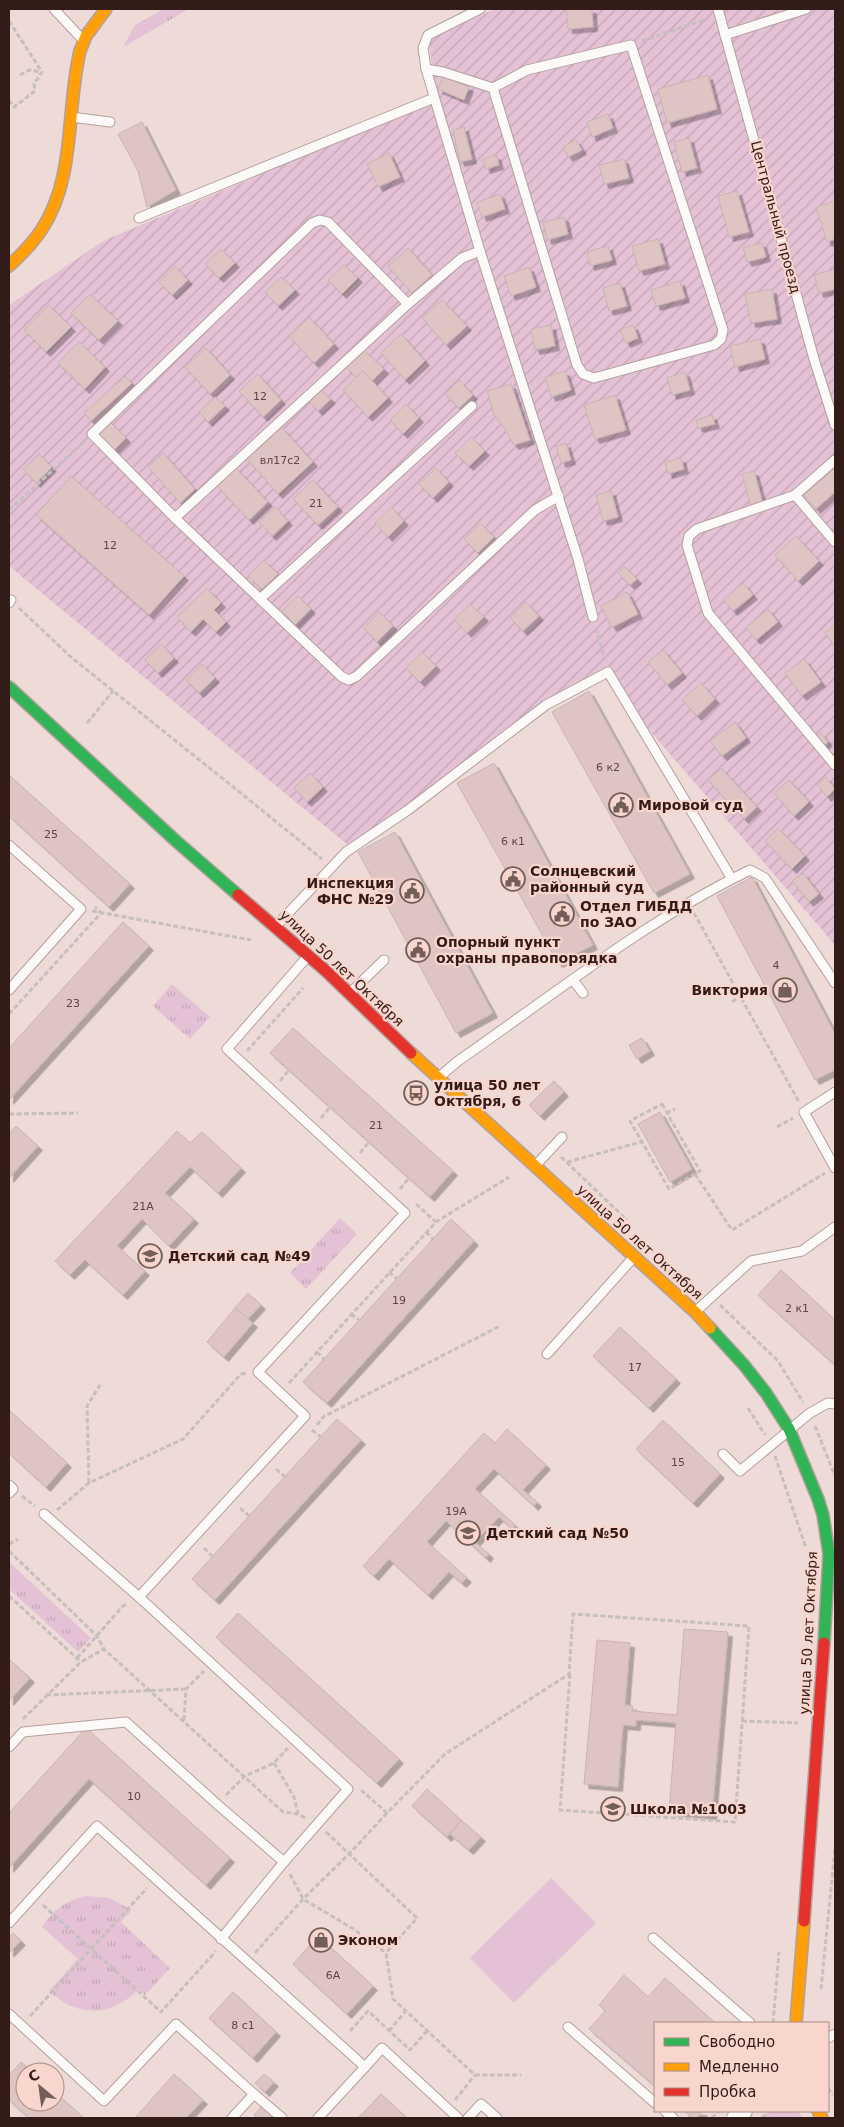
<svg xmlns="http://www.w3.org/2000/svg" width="844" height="2127" font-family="'DejaVu Sans',sans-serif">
<defs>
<pattern id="grass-tufts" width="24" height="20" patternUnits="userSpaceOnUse" patternTransform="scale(1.25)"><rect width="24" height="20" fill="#e5c1d6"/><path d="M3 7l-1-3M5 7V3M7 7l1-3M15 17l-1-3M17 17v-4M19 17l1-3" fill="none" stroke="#c5a5b7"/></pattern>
<pattern id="garden-furrows" width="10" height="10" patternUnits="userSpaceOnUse" patternTransform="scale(1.25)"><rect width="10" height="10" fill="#e5c1d6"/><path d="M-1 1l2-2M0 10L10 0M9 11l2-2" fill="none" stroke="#c5a5b7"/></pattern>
<filter id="shadow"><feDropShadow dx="4.5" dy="4.5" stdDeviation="0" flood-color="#0004"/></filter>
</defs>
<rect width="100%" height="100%" fill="#eedbd7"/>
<!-- grass -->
<g fill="url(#grass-tufts)">
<polygon points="164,9 189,9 123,47 135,25"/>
<polygon points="172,984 210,1017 190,1039 153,1006"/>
<polygon points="340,1218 357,1234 306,1289 290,1273"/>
<polygon points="9,1562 91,1638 78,1652 9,1589"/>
<path d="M 87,1896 L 109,1898 L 132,1910 L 121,1922 L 170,1968 L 145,1995 L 139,1989 C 111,2017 78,2018 49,1991 L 78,1959 L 42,1927 C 53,1909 67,1900 87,1896 Z"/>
<polygon points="769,2111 798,2111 802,2118 762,2118"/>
</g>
<!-- garden -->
<polygon fill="url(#garden-furrows)" points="495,9 835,9 835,945 599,672 354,850 9,566 9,305 105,240 437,101 428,38"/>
<!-- pitch -->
<polygon fill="#e5c1d6" points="551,1878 596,1923 514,2003 470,1958"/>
<!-- building -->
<g fill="#dfc4c4" stroke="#c7b4b3" filter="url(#shadow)">
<polygon points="566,9 592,9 593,27 568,29"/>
<polygon points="708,75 717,109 667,123 658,89"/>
<polygon points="443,77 469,87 464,100 438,89"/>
<polygon points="608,114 613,128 592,137 587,122"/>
<polygon points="142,122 176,190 147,207 138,171 118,134"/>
<polygon points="464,127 472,159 460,162 453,130"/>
<polygon points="689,138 697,168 682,172 674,142"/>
<polygon points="576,140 582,150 568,157 563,147"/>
<polygon points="389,153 400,177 378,187 367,164"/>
<polygon points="496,155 499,165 486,169 483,159"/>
<polygon points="624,159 629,178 604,184 599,165"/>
<polygon points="737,191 749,232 729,237 718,196"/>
<polygon points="500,194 505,209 482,217 477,202"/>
<polygon points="835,201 835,239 827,242 816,207"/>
<polygon points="564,217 568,234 547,240 543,222"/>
<polygon points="658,239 665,264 639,271 632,246"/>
<polygon points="762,243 766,257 747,262 743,248"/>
<polygon points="608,246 612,260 590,266 587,252"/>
<polygon points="408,248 432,275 412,293 388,266"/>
<polygon points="221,249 235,263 219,278 205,264"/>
<polygon points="344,265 358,278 342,294 328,280"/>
<polygon points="175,266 188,280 172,295 159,282"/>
<polygon points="529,267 536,287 511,296 504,276"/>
<polygon points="835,269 835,289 819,293 814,275"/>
<polygon points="281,277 295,290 278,306 265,292"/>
<polygon points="680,281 685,298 656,306 651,290"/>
<polygon points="620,283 627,306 609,311 603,288"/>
<polygon points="772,289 777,319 751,323 745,294"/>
<polygon points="90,294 118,321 99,340 71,313"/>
<polygon points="442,300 467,326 446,345 422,318"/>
<polygon points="49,305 71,327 46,352 24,330"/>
<polygon points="309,317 334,344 314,363 289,336"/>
<polygon points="551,325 555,346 535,350 531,329"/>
<polygon points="633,325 638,338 626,343 620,330"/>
<polygon points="401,334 425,361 405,380 381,353"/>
<polygon points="760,339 765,359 735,367 730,346"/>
<polygon points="79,342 105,367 85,389 58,363"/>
<polygon points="206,348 230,375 210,394 185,367"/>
<polygon points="363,349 384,369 372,381 363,371 356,377 345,366"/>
<polygon points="363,371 388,398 368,417 343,390"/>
<polygon points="565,371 571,390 551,397 545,377"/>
<polygon points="685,372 690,390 672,395 667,378"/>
<polygon points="258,374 281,400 263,417 239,391"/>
<polygon points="125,376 132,383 91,421 84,413"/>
<polygon points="459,380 473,395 459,408 445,394"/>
<polygon points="511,384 530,440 514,445 505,429 494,415 487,391"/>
<polygon points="321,390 331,399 318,411 309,401"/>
<polygon points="615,395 626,430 595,439 584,405"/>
<polygon points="215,397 225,406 208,422 199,412"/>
<polygon points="406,404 419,418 403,434 390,420"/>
<polygon points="712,415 715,424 698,428 696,420"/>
<polygon points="107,419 126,438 114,450 94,432"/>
<polygon points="281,427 313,462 278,494 247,459"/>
<polygon points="471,437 485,451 469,466 455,453"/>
<polygon points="566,443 571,460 561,463 556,446"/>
<polygon points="163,453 195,489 180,503 148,467"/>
<polygon points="39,454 52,467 36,483 23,469"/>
<polygon points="681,458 684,469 668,474 665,462"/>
<polygon points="235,467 268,502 249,520 216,485"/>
<polygon points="436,468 449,482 433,498 419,484"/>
<polygon points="835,468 835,492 816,509 804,495"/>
<polygon points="754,471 763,504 751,507 742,474"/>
<polygon points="71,476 184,576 149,615 36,515"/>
<polygon points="313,480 338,507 318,525 293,499"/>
<polygon points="611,491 618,517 603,521 596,495"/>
<polygon points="275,507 288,521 272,536 259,522"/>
<polygon points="391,507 404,521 388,537 375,523"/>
<polygon points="480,523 494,537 478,553 464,539"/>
<polygon points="796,536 819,561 798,581 775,555"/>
<polygon points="264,560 278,574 262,589 248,576"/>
<polygon points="624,566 637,579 630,585 618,573"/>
<polygon points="743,583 753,595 733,611 723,600"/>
<polygon points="207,588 221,603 214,610 226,622 216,632 203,619 191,632 177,617"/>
<polygon points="627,592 638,614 612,627 601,606"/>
<polygon points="298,596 311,609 295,625 282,611"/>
<polygon points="526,602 539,616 523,631 510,618"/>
<polygon points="470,604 484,617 467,633 454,619"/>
<polygon points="768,609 778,622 756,640 746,628"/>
<polygon points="379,612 393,626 377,642 364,628"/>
<polygon points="834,625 835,626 835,646 825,633"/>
<polygon points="161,644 174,658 158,673 145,660"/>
<polygon points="663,650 682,673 667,685 648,662"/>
<polygon points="422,652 436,666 420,682 406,668"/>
<polygon points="804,659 821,682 802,696 785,673"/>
<polygon points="202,664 215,678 199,693 186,680"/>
<polygon points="701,683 715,699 697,716 682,700"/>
<polygon points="589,691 690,874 654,893 552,712"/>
<polygon points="735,722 746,738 722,756 710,741"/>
<polygon points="821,733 828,742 818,749 812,740"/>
<polygon points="494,763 593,945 558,963 457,783"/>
<polygon points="721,768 757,807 744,819 708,780"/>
<polygon points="310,773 323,787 307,802 294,788"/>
<polygon points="9,775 130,884 109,907 9,816"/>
<polygon points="826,777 835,789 827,797 817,784"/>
<polygon points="789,780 809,802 794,816 774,793"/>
<polygon points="778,828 805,856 792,869 765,841"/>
<polygon points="395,832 493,1013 456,1033 358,852"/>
<polygon points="803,873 819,894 809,902 792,881"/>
<polygon points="752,877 835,1034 835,1070 815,1080 717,896"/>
<polygon points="123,922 149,946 9,1100 9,1048"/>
<polygon points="293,1028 453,1171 430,1197 270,1053"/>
<polygon points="642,1038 650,1051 637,1059 629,1045"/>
<polygon points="554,1081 564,1092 540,1116 529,1105"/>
<polygon points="660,1112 692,1169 670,1182 638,1124"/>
<polygon points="16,1126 38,1146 9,1178 9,1134"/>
<polygon points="177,1131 190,1143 202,1132 241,1168 218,1193 190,1167 165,1193 194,1219 169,1246 142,1219 117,1246 145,1271 123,1295 85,1260 70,1275 55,1261"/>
<polygon points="451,1219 474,1241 327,1403 303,1382"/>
<polygon points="781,1270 835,1320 835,1365 758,1295"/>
<polygon points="248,1293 261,1305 248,1319 235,1308"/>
<polygon points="235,1308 253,1323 224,1357 207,1342"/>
<polygon points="620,1327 676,1379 649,1408 593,1356"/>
<polygon points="9,1410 67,1463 46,1487 9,1453"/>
<polygon points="337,1419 361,1440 215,1600 192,1579"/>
<polygon points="663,1420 720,1474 693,1503 636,1449"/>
<polygon points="507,1429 546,1465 523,1490 537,1502 534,1506 494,1469 475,1489 515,1525 512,1529 499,1517 475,1542 489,1554 486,1558 446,1521 427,1542 467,1578 462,1583 449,1572 428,1595 389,1559 374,1576 363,1566 484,1433 495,1443"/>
<polygon points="238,1613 399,1759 377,1783 216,1637"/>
<polygon points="684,1629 728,1632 712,1815 669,1811 676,1723 636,1720 636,1726 623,1725 618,1787 584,1784 597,1640 630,1643 625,1705 633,1706 632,1711 677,1715"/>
<polygon points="9,1659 30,1678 9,1701"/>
<polygon points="86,1728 230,1858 206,1885 89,1779 9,1868 9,1813"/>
<polygon points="427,1789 461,1820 447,1837 412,1806"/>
<polygon points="461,1820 481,1837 469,1850 450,1834"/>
<polygon points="13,1933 21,1941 9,1953 9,1938"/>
<polygon points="318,1936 373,1986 347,2014 293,1964"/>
<polygon points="624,1975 648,1997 665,1978 715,2023 655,2023 655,2086 589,2029 605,2011 599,2005"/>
<polygon points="233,1992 276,2032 253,2058 209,2018"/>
<polygon points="21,2062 33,2072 25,2072 25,2102 55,2102 55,2092 84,2118 29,2118 9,2100 9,2070 11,2073"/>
<polygon points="174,2074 203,2100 186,2118 135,2118"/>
<polygon points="264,2074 274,2082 265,2092 255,2083"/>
<polygon points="381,2094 407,2118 358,2118"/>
<polygon points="263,2105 277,2118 257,2118 254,2115"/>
<polygon points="684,2111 703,2111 697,2118 693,2118"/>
</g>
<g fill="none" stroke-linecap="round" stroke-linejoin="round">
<!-- lane casing -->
<g stroke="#b2a09c" stroke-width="11">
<g id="lane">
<polyline points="54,9 82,39"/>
<polyline points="480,9 428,35 423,48 426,69 480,251 578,559 593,617"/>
<polyline points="718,9 814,359 835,425"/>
<polyline points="725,35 806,9"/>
<polyline points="426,69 443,72 493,88 527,70 631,45 723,330 721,339 714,345 594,378 583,374 577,365 493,88"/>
<polyline points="71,117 110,122"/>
<polyline points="139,218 434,98"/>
<polyline points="480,251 462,258 408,304 175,518 342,677 349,680 357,676 535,510 559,496"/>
<polyline points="835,460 795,495 697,529 689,536 687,545 708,613 835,765"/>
<polyline points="795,495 835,542"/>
<polyline points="175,518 92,434 312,223 320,220 328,222 408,304"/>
<polyline points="260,599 472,406"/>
<polyline points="9,603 11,600"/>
<polyline points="9,845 81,909 9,990"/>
<polyline points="276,926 346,852 408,810 546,705 608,672 732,879"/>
<polyline points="573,980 583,993"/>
<polyline points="350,993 384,960"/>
<path d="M 438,1078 L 458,1061 C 553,995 645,921 750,870 L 765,878 L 835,983"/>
<polyline points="835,1092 804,1112 835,1168"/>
<polyline points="535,1166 562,1137"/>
<polyline points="695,1312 751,1261 802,1251 835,1227"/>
<polyline points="547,1354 634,1257"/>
<polyline points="723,1454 740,1471 810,1413 828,1403 835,1404"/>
<polyline points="9,1485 13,1489 9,1493"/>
<polyline points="44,1514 139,1597"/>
<polyline points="9,1747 23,1732 126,1722 218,1805 284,1862 221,1939"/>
<polyline points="284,1862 348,1789 139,1597 305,1416 258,1372 405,1213 227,1049 308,956"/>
<polyline points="9,1923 97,1826 365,2067 382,2048 458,2118"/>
<polyline points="653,1938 750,2023"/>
<polyline points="9,2014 104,2101 176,2024 254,2094 232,2118"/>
<polyline points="568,2027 655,2103"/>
<polyline points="828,2038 835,2034"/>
<polyline points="254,2094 282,2118"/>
<polyline points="665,2111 673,2118"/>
<polyline points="318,2118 365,2067"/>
<polyline points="468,2118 481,2104 497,2118"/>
</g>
</g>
<!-- street casing -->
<g stroke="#b2a09c" stroke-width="20">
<polyline id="street" points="736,2118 743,2111"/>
</g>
<!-- fast casing -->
<g stroke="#b2a09c" stroke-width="14">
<g id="fast">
<polyline points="9,687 176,841 238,895"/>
<polyline points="710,1328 744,1365 766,1393 789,1429 818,1499 823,1515 829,1554 824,1643"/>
</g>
</g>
<!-- slow casing -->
<g stroke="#b2a09c" stroke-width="14">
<g id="slow">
<path d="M 9,266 C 21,255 33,243 42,229 C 76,177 66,109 80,51 L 86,36 L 106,9"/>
<polyline points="411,1053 695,1312 710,1328"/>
<polyline points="796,2023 804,1921"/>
<polyline points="818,2111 822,2118"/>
</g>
</g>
<!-- jam casing -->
<g stroke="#b2a09c" stroke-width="14">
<g id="jam">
<polyline points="238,895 326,971 411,1053"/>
<polyline points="804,1921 824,1643"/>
</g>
</g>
<!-- path -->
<g stroke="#c6bfbd" stroke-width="3" stroke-dasharray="5 2.5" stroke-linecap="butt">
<polyline points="9,21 42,72"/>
<polyline points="642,41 707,19"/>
<polyline points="20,75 29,70 41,72"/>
<polyline points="9,100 14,107 35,91 34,84 42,72"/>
<polyline points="9,510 84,442"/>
<polyline points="19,608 72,658 242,794 322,859"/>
<polyline points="596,628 605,660"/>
<polyline points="87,723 113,691"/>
<polyline points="92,911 251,940"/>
<polyline points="694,913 799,1102"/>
<polyline points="732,1002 739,997"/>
<polyline points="9,1014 101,913 95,907"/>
<polyline points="247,1051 303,988"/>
<polyline points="280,1081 289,1070"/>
<polygon points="662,1104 700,1171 669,1189 630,1121"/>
<polyline points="666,1113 675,1109"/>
<polyline points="9,1114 78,1113"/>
<polyline points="321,1118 330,1107"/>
<polyline points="777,1127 793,1118"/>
<polyline points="360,1153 369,1142"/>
<polyline points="561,1157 627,1220"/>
<polyline points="567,1162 641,1142"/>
<polyline points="695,1174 732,1230 825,1173"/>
<polyline points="400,1189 409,1178"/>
<polyline points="416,1204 436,1222"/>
<polyline points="426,1232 433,1239"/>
<polyline points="389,1272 397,1279"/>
<polyline points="720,1305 778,1361 803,1402"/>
<polyline points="351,1314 359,1320"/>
<polyline points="317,1352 324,1359"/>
<polyline points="289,1383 436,1222 509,1177"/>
<polyline points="748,1408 765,1435"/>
<polyline points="317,1425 323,1417 500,1326"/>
<polyline points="815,1426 835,1476"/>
<polyline points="312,1430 321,1437"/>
<polyline points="775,1456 806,1548"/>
<polyline points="276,1469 285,1477"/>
<polyline points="89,1483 87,1406 100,1385"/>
<polyline points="22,1496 35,1506"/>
<polyline points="240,1508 249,1516"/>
<polyline points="57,1510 89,1483 183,1439 241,1374 247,1373"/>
<polyline points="9,1544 18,1539"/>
<polyline points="204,1548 212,1556"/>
<polyline points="9,1551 97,1636 104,1649 283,1812 298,1814 307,1819"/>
<polyline points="9,1596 81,1662"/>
<polyline points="77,1658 123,1606 127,1604"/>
<polyline points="46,1695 186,1689"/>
<polyline points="23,1719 81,1662 104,1649"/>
<polyline points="184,1720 186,1689 204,1671"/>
<polyline points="742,1721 798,1723"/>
<polyline points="274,1763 294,1797 298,1814"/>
<polyline points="361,1790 387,1813 445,1754 569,1674 573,1614 749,1626 735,1822 560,1810 570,1674"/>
<polyline points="226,1795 245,1776 274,1763 288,1748"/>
<polyline points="326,1832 417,1918 386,1953 393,1999 475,2075 521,2075"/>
<polyline points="290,1874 303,1899 352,1928 386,1953"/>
<polyline points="43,1905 161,2012 216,1951"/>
<polyline points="255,1953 303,1899 349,1854 387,1813"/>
<polyline points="821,1989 835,1848"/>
<polyline points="30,2016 147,1888"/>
<polyline points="773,2023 779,1952"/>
<polyline points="350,2031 368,2011 410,2050 427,2031"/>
<polyline points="389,2031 405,2012"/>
<polyline points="828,2088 833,2095"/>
<polyline points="455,2100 475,2075"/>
<polyline points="712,2118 719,2111"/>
<polyline points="762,2118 769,2111"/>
</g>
<!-- lane -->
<use href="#lane" stroke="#fcfaf9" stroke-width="9"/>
<!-- street -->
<use href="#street" stroke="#fcfaf9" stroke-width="18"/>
<!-- fast -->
<use href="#fast" stroke="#30b455" stroke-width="11"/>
<!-- slow -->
<use href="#slow" stroke="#ff9f0a" stroke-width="11"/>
<!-- jam -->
<use href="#jam" stroke="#e5322d" stroke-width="11"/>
</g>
<!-- icons -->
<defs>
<g id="civic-ring" transform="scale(1.25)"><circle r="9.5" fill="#f8d5cd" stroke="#735f5a" stroke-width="1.5"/><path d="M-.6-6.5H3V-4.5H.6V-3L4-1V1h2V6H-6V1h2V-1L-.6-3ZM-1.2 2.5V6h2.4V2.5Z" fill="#735f5a"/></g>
<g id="shop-ring" transform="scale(1.25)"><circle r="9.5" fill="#f8d5cd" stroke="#735f5a" stroke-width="1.5"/><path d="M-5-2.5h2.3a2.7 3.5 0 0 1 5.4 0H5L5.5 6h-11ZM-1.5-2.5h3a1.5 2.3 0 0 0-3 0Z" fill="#735f5a"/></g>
<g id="bus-ring" transform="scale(1.25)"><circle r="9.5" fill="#f8d5cd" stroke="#735f5a" stroke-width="1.5"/><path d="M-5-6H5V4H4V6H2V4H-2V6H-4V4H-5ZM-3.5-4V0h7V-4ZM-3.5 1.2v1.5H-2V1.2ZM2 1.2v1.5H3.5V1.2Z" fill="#735f5a"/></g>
<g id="school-ring" transform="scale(1.25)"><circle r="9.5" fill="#f8d5cd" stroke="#735f5a" stroke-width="1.5"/><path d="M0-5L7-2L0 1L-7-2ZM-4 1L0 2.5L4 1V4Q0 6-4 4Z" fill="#735f5a"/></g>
</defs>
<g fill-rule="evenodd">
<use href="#civic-ring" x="621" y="805"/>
<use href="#civic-ring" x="513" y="879"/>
<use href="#civic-ring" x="412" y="891"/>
<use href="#civic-ring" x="562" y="914"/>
<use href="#civic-ring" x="418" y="950"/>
<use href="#shop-ring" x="785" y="990"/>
<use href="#bus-ring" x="416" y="1093"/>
<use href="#school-ring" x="150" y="1256"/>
<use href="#school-ring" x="468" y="1533"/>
<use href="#school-ring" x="613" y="1809"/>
<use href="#shop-ring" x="321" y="1940"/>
</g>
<g text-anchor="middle" stroke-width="4.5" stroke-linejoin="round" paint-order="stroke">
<!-- number labels -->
<g font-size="11" fill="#5c4642">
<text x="260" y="400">12</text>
<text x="280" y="464">вл17с2</text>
<text x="316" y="507">21</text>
<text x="110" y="549">12</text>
<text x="608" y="771">6 к2</text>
<text x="51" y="838">25</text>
<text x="513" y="845">6 к1</text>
<text x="776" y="969">4</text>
<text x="73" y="1007">23</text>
<text x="376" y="1129">21</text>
<text x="143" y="1210">21А</text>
<text x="399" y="1304">19</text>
<text x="797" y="1312">2 к1</text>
<text x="635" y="1371">17</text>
<text x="678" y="1466">15</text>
<text x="456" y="1515">19А</text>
<text x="134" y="1800">10</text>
<text x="333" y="1979">6А</text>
<text x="243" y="2029">8 с1</text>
</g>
<!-- street labels -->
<g font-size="14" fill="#311c17" stroke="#f8d5cd">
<text transform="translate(776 217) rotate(75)" y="5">Центральный проезд</text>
<text transform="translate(342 968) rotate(43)" y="5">улица 50 лет Октября</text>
<text transform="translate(640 1242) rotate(42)" y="5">улица 50 лет Октября</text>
<text transform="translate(808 1633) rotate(-87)" y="5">улица 50 лет Октября</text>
</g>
<!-- poi labels -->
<g font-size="14" font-weight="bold" fill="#311c17" stroke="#f8d5cd" text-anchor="start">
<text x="638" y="810">Мировой суд</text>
<text x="530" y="876">Солнцевский<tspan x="530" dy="16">районный суд</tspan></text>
<text x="394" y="888" text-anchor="end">Инспекция<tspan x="394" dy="16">ФНС №29</tspan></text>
<text x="580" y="911">Отдел ГИБДД<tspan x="580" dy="16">по ЗАО</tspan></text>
<text x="436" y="947">Опорный пункт<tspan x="436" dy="16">охраны правопорядка</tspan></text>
<text x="768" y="995" text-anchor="end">Виктория</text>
<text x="434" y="1090">улица 50 лет<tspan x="434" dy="16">Октября, 6</tspan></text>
<text x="168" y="1261">Детский сад №49</text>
<text x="486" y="1538">Детский сад №50</text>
<text x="630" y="1814">Школа №1003</text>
<text x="338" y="1945">Эконом</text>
</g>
</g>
<!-- border -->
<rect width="844" height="2127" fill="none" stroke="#311c17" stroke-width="20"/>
<!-- legend -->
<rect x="654" y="2022" width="175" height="90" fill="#f8d5cd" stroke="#a88b84"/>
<rect x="664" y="2038" width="25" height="8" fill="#30b455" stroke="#a88b84"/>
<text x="699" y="2047" font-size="15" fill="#311c17">Свободно</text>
<rect x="664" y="2063" width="25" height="8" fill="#ff9f0a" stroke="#a88b84"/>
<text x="699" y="2072" font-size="15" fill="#311c17">Медленно</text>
<rect x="664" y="2088" width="25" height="8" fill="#e5322d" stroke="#a88b84"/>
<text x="699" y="2097" font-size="15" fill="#311c17">Пробка</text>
<!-- north arrow -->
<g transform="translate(40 2087) rotate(331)"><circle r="24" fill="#f8d5cd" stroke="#a88b84"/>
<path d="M0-4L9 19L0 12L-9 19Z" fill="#735f5a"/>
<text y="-8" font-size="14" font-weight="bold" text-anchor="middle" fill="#311c17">С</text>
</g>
</svg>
